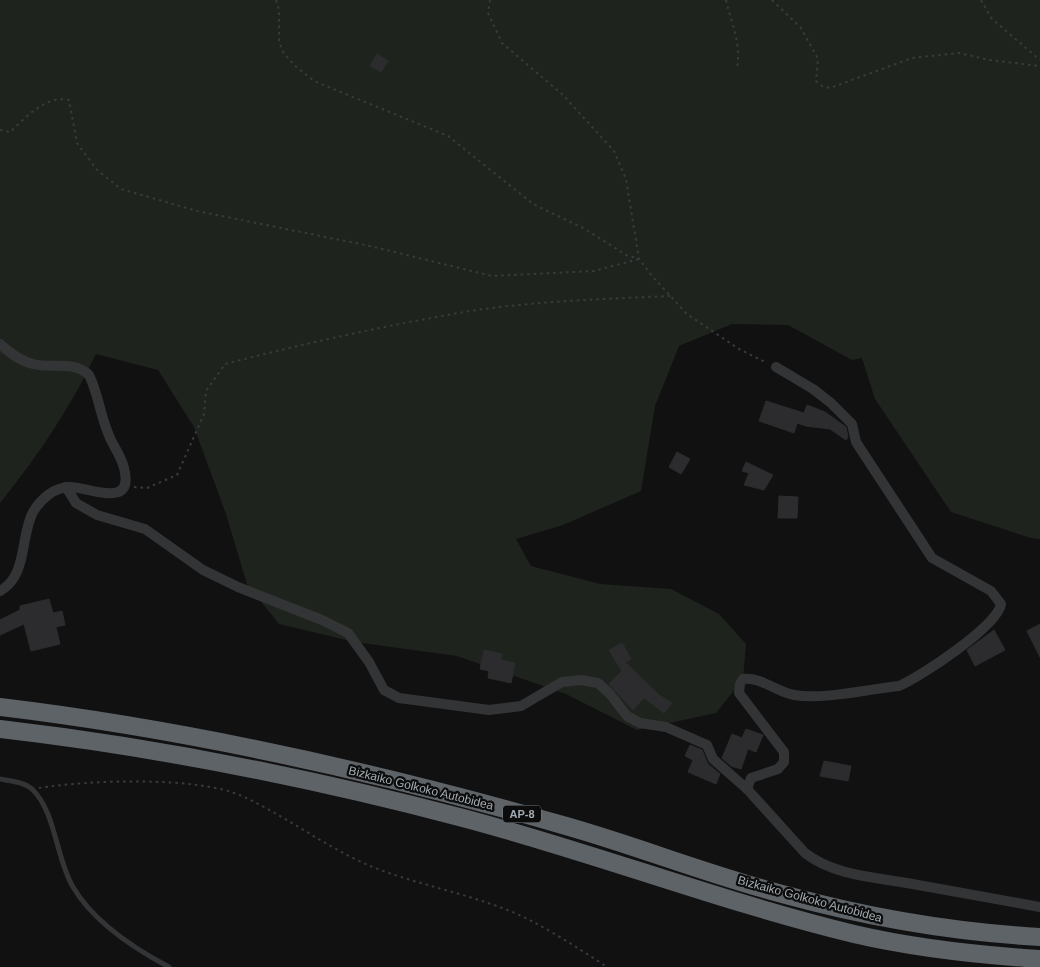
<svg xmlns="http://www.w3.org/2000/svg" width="1040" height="967" font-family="Arial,sans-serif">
<rect width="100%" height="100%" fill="#111112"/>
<!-- green -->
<path fill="#1e241d" d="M 0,0 L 1040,0 L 1040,539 L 1031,538 L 951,512 L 875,399 L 862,358 L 852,360 L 788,325 L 732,324 L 679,346 L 655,406 L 641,491 L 563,525 L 516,539 L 531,566 L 600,584 L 671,589 L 719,614 L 746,644 L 743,679 L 716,713 L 637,730 L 566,694 L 457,656 L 355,642 L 279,624 L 247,584 L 226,514 L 194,427 L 158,370 L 96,354 C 70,408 38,456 0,503 Z"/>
<!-- building -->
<g fill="#2c2c2e" stroke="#2b2c2e">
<polygon points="377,54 388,61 381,72 370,66"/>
<polygon points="766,401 804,413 807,405 825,412 846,427 848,437 846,440 830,429 806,426 797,423 794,433 759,421"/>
<polygon points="677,452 690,459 681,474 669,467"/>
<polygon points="746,462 773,475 764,490 744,485 749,473 742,471"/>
<polygon points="779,496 798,497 797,518 778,518"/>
<polygon points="49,599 53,613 62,611 65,625 56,627 60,644 31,651 24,624 0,635 0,620 20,610 20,606"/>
<polygon points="1040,624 1040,657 1027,631"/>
<polygon points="994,630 1005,650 975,666 967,650"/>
<polygon points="622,643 631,659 625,662 659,695 672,703 664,713 644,698 633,710 609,684 622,671 609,650"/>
<polygon points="484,650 502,654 501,660 515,663 511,683 488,678 489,671 480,669"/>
<polygon points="746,729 763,735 756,752 748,749 741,769 731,766 722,758 732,734 742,738"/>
<polygon points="690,745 702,750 708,764 720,774 716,784 688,772 693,760 685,756"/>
<polygon points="824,761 851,766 848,781 820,776"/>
</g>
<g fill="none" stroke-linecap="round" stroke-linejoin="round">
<!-- path -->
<g stroke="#383b3d" stroke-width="2" stroke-dasharray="2.5 4" stroke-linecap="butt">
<polyline points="276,0 279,10 279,41 283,52 294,65 314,81 448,136 533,204 585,229 626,255 637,258"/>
<polyline points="490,0 488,13 502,43 563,95 614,151 626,179 639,259 652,276 687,314 739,349 767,363"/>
<path d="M 726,0 C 732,26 741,41 737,69"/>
<polyline points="772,0 801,28 818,59 816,81 822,86 830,88 912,58 959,53 989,60 1040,66"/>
<polyline points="981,0 992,19 1040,60"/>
<path d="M 0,130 L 10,132 C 26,117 46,95 69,100 L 77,143 L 97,170 L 121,189 L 197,211 L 370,246 L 492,276 L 594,271 L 639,259"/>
<path d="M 134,487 L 147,488 L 177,475 L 204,414 L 206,391 L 225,364 C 306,343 388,325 470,311 C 536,301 604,299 670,296"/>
<path d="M 39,788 C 88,780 198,776 242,796 C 288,817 328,849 375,868 C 417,884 463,893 505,909 C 537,921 578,948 607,967"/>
</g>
<!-- lane -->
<path stroke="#323436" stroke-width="5" d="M 0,779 C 11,781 24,782 32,789 C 56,812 56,859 73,887 C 93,921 135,949 169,967"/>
<!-- street -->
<g stroke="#323436" stroke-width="10">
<path d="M 0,344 C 10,353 20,361 33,364 C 53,369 73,360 89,375 C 98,393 100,414 108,433 C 112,445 121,455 124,468 C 135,510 89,487 70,487 C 54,487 41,499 33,512 C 20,536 28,576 0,591"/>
<path d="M 776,367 L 813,389 L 831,403 L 852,424 L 856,442 L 932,558 L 991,591 L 1001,604 C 998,626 920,677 899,686 C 869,689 823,700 794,695 C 776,692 762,677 743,679 L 740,684 L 739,693 L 784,752 L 784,762 L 778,769 L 751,778 L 747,789 L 805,853 C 833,875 873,877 907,883 C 952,891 996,899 1040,907"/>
<polyline points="66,487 76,503 97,515 145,529 203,570 238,587 322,620 348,633 369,662 384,690 399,698 489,710 521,706 562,682 581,680 598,683 610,694 627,716 640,723 666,727 707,745 713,759 747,789"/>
</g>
<!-- highway -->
<g stroke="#5e6367" stroke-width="18">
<path d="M 0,707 C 192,730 381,773 566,826 C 640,847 712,876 786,895 C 870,918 954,932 1040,937"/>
<path d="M 0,729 C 156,747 311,778 463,818 C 595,853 722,902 854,934 C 914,948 978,955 1040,959"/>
</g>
</g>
<g text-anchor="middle" stroke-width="4.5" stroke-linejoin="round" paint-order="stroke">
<!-- shield labels -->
<rect fill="#0c0c0d" stroke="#767c80" stroke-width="1" x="503" y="805.5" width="38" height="17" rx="4"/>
<g font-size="11" font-weight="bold" fill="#a3acb1">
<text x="522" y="818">AP-8</text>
</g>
<!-- street labels -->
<g font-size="12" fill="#a3acb1" stroke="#0c0c0d">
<text transform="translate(421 788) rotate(14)" y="4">Bizkaiko Golkoko Autobidea</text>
<text transform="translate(810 899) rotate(15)" y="4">Bizkaiko Golkoko Autobidea</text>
</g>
</g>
</svg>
